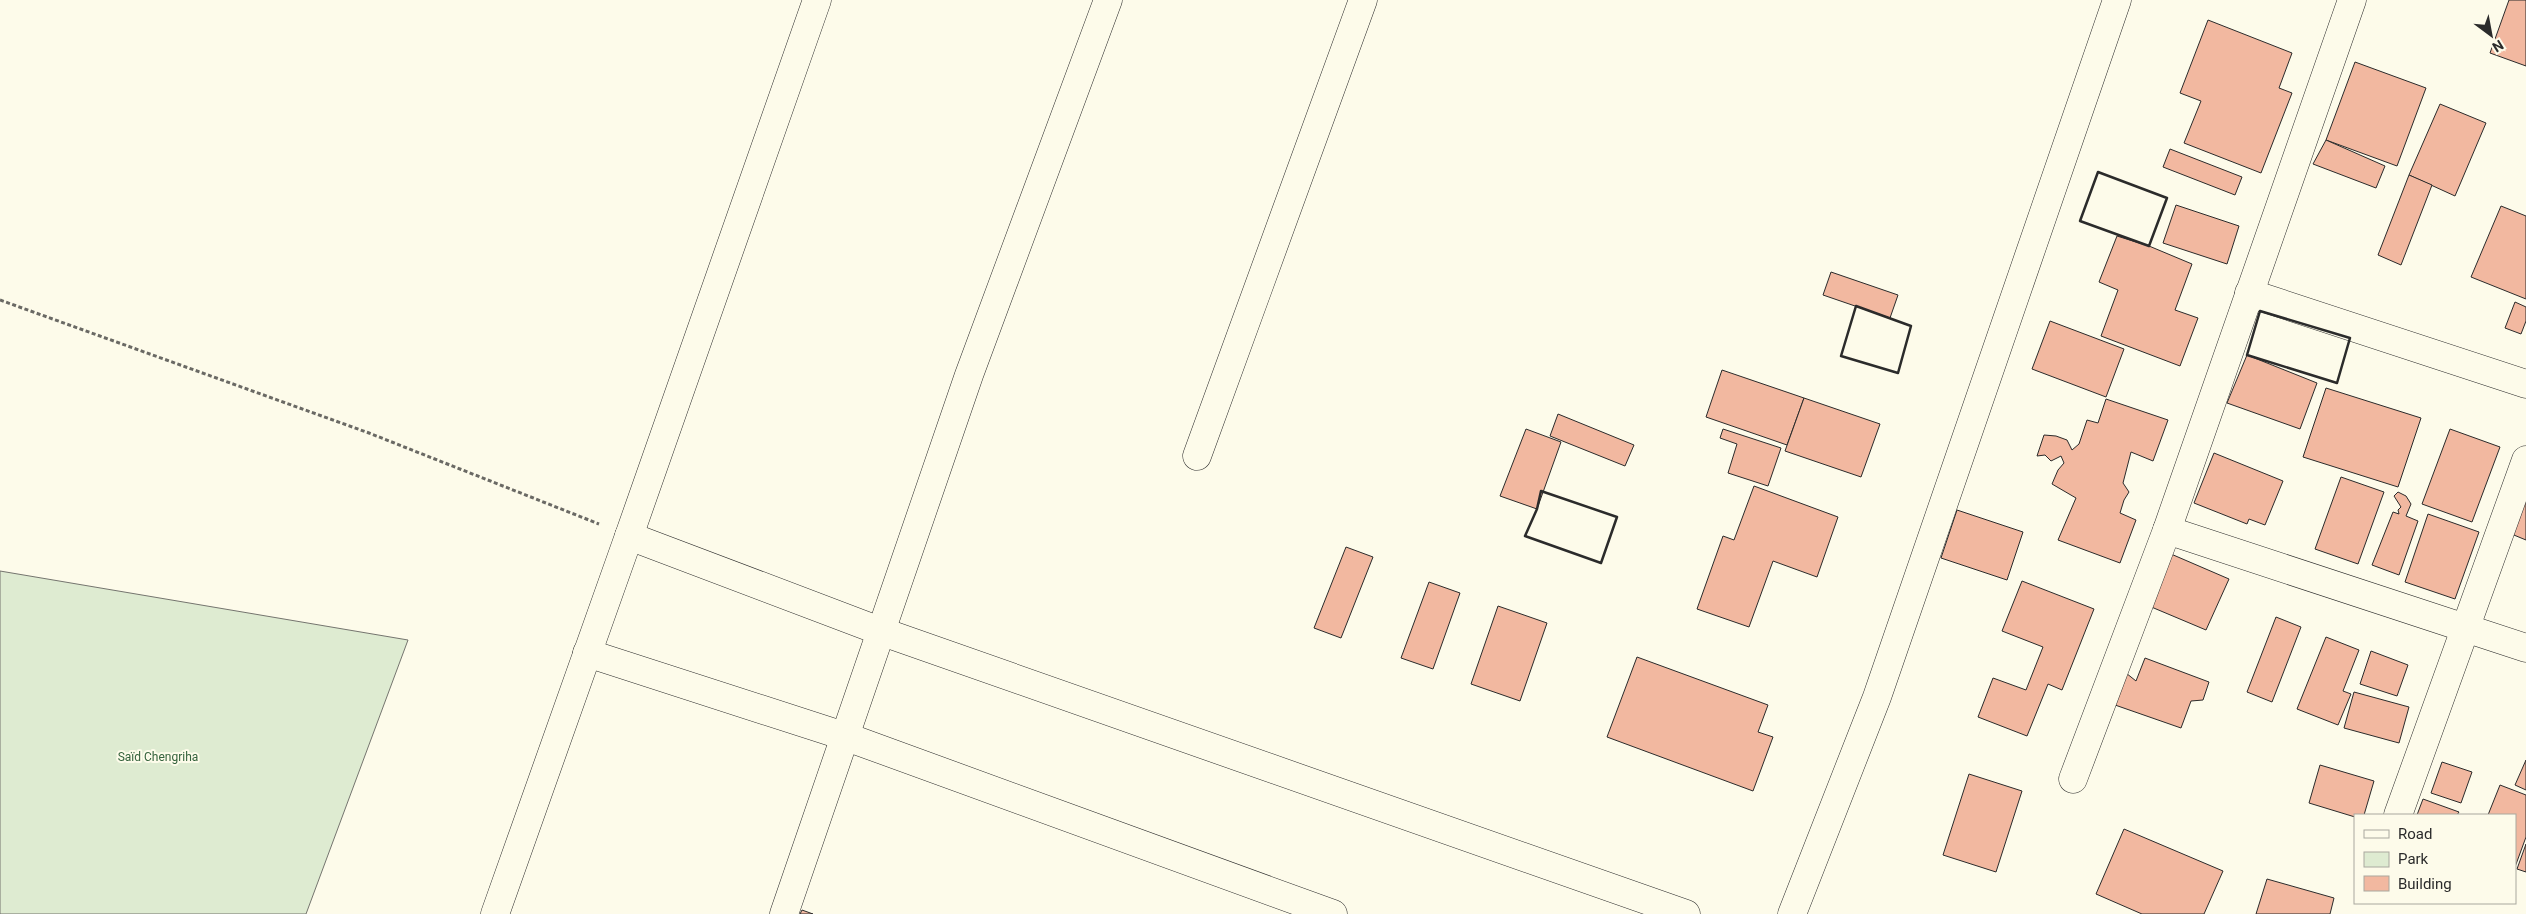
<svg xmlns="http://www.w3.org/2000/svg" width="2526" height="914" font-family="Roboto,sans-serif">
<rect width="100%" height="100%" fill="#fdfbea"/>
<!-- green -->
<polygon fill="#deebd1" stroke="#74746e" points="0,571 408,640 306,914 0,914"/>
<!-- building -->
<g fill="#f2b8a0" stroke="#2b2b2b">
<polygon points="2509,0 2526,0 2526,66 2490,53"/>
<polygon points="2208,20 2292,53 2279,88 2292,93 2261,173 2184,143 2201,101 2180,93"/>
<polygon points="2355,62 2426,88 2397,166 2326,140"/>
<polygon points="2440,104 2486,123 2455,196 2409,175"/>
<polygon points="2326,140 2385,166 2376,188 2313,164"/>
<polygon points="2170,149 2242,177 2235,195 2163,167"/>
<polygon points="2409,175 2432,185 2401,265 2378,255"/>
<polygon points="2176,205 2239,226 2227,264 2163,243"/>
<polygon points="2501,206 2526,216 2526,299 2471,277"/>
<polygon points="2117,236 2149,246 2192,264 2175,310 2198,318 2180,366 2101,336 2118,290 2099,282"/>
<polygon points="1831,272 1898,295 1890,318 1823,295"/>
<polygon points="2515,302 2526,307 2526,321 2521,334 2505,328"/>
<polygon points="2050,321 2124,349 2106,397 2032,369"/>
<polygon points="2247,355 2317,383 2300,429 2227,403"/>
<polygon points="1722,370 1804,398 1787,445 1706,417"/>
<polygon points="2326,388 2421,418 2398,487 2303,457"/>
<polygon points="1804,398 1880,424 1861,477 1785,451"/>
<polygon points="2106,399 2168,420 2153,461 2131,452 2123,483 2129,492 2124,500 2120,513 2136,520 2120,563 2058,540 2076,498 2052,484 2058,470 2064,463 2061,456 2051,461 2045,455 2037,456 2044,435 2056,436 2067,440 2072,450 2079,444 2087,420 2098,423"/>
<polygon points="1558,414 1634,445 1625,466 1550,436"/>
<polygon points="1526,429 1561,442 1537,509 1500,496"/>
<polygon points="1723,429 1781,448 1768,486 1728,473 1737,444 1720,438"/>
<polygon points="2450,429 2500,447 2472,522 2422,504"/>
<polygon points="2214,453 2283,481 2265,525 2249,519 2247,524 2194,503"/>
<polygon points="2341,477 2384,492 2358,564 2315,549"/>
<polygon points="1754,486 1838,517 1817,577 1773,561 1749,627 1697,609 1723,536 1734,540"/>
<polygon points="2526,490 2526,540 2509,533"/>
<polygon points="2398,492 2406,496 2411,504 2406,516 2418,521 2399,575 2372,565 2393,512 2399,514 2398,510 2401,507 2394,496"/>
<polygon points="1957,510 2023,532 2007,580 1941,558"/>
<polygon points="2428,514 2479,532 2455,599 2405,582"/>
<polygon points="1346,547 1373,557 1341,638 1314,628"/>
<polygon points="2171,554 2229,579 2206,630 2149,606"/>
<polygon points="2022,581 2094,609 2062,690 2048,684 2027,736 1978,717 1993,678 2026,690 2043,647 2002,631"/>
<polygon points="1429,582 1460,593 1433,669 1401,658"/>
<polygon points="1498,606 1547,623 1520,701 1471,684"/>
<polygon points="2276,617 2301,627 2272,702 2247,692"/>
<polygon points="2326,637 2359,650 2343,691 2351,694 2338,725 2297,709"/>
<polygon points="2371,651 2408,665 2397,696 2360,684"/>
<polygon points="1637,657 1768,705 1758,732 1773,737 1753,791 1607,737"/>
<polygon points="2145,658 2209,682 2203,700 2191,701 2181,728 2115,705 2126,673 2136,681"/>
<polygon points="2354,692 2409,707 2399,743 2344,728"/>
<polygon points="2526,760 2526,790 2515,785"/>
<polygon points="2442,762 2472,772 2461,803 2431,793"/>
<polygon points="2320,765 2374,781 2364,815 2355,817 2309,803"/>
<polygon points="1969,774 2022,791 1996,872 1943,855"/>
<polygon points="2500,785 2526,795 2526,837 2515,867 2515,815 2488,815"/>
<polygon points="2423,799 2459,812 2457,815 2417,815"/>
<polygon points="2124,829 2223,871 2204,914 2142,914 2096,894"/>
<polygon points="2526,844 2526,872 2517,869"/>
<polygon points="2267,879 2334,898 2330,914 2256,914"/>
<polygon points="802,910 813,914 800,914"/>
</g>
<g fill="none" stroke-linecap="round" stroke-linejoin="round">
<!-- minor casing -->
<g stroke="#2b2b2b" stroke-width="29">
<g id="minor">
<polyline points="2249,293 2526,384"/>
<polyline points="1197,456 1363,0"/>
<polyline points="2167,530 2526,648"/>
<polyline points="629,536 817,0"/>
<polyline points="2073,779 2167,530 2352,0"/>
<polyline points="2398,815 2526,460"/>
<polyline points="784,914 969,375 1108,0"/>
<polyline points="1792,914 1877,697 2117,0"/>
</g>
</g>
<!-- tertiary casing -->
<g stroke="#2b2b2b" stroke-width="29">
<g id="tertiary">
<polyline points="587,653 844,736 1333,914"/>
<polyline points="495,914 629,536 880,631 1686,914"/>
</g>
</g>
<!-- path -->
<polyline stroke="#6a6964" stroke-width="3" stroke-dasharray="4 2.5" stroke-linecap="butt" points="0,300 369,433 599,524"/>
<!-- minor -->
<use href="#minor" stroke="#fdfbea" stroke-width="28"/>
<!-- tertiary -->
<use href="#tertiary" stroke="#fdfbea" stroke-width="28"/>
<!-- wall -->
<g stroke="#2b2b2b" stroke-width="2.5">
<polygon points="2098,172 2167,198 2149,246 2080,221"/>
<polygon points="1856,306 1911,326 1898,373 1841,356"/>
<polygon points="2260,311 2350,338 2337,383 2247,355"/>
<polygon points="1541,491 1617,517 1601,563 1525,536 1537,509"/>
</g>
</g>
<g text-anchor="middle" stroke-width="4" stroke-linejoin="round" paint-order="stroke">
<!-- park labels -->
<g font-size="12" fill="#34623c" stroke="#fdfbea">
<text x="158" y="761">Saïd Chengriha</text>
</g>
</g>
<!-- legend -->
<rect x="2354" y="814" width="162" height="90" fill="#fdfbea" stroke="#a9a89e"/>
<rect x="2364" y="830" width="25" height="8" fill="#fdfbea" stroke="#a9a89e"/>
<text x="2398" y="839" font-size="15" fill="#2b2b2b">Road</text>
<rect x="2364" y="852" width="25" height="15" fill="#deebd1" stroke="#a9a89e"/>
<text x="2398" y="864" font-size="15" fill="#2b2b2b">Park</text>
<rect x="2364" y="876" width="25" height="15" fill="#f2b8a0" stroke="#a9a89e"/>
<text x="2398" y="889" font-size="15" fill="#2b2b2b">Building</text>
<!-- north arrow -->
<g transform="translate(2491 35) rotate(148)" stroke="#fdfbea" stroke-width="4" paint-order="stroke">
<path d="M0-4L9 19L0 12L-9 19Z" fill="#2b2b2b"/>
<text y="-8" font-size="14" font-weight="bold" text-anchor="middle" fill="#2b2b2b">N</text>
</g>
</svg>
